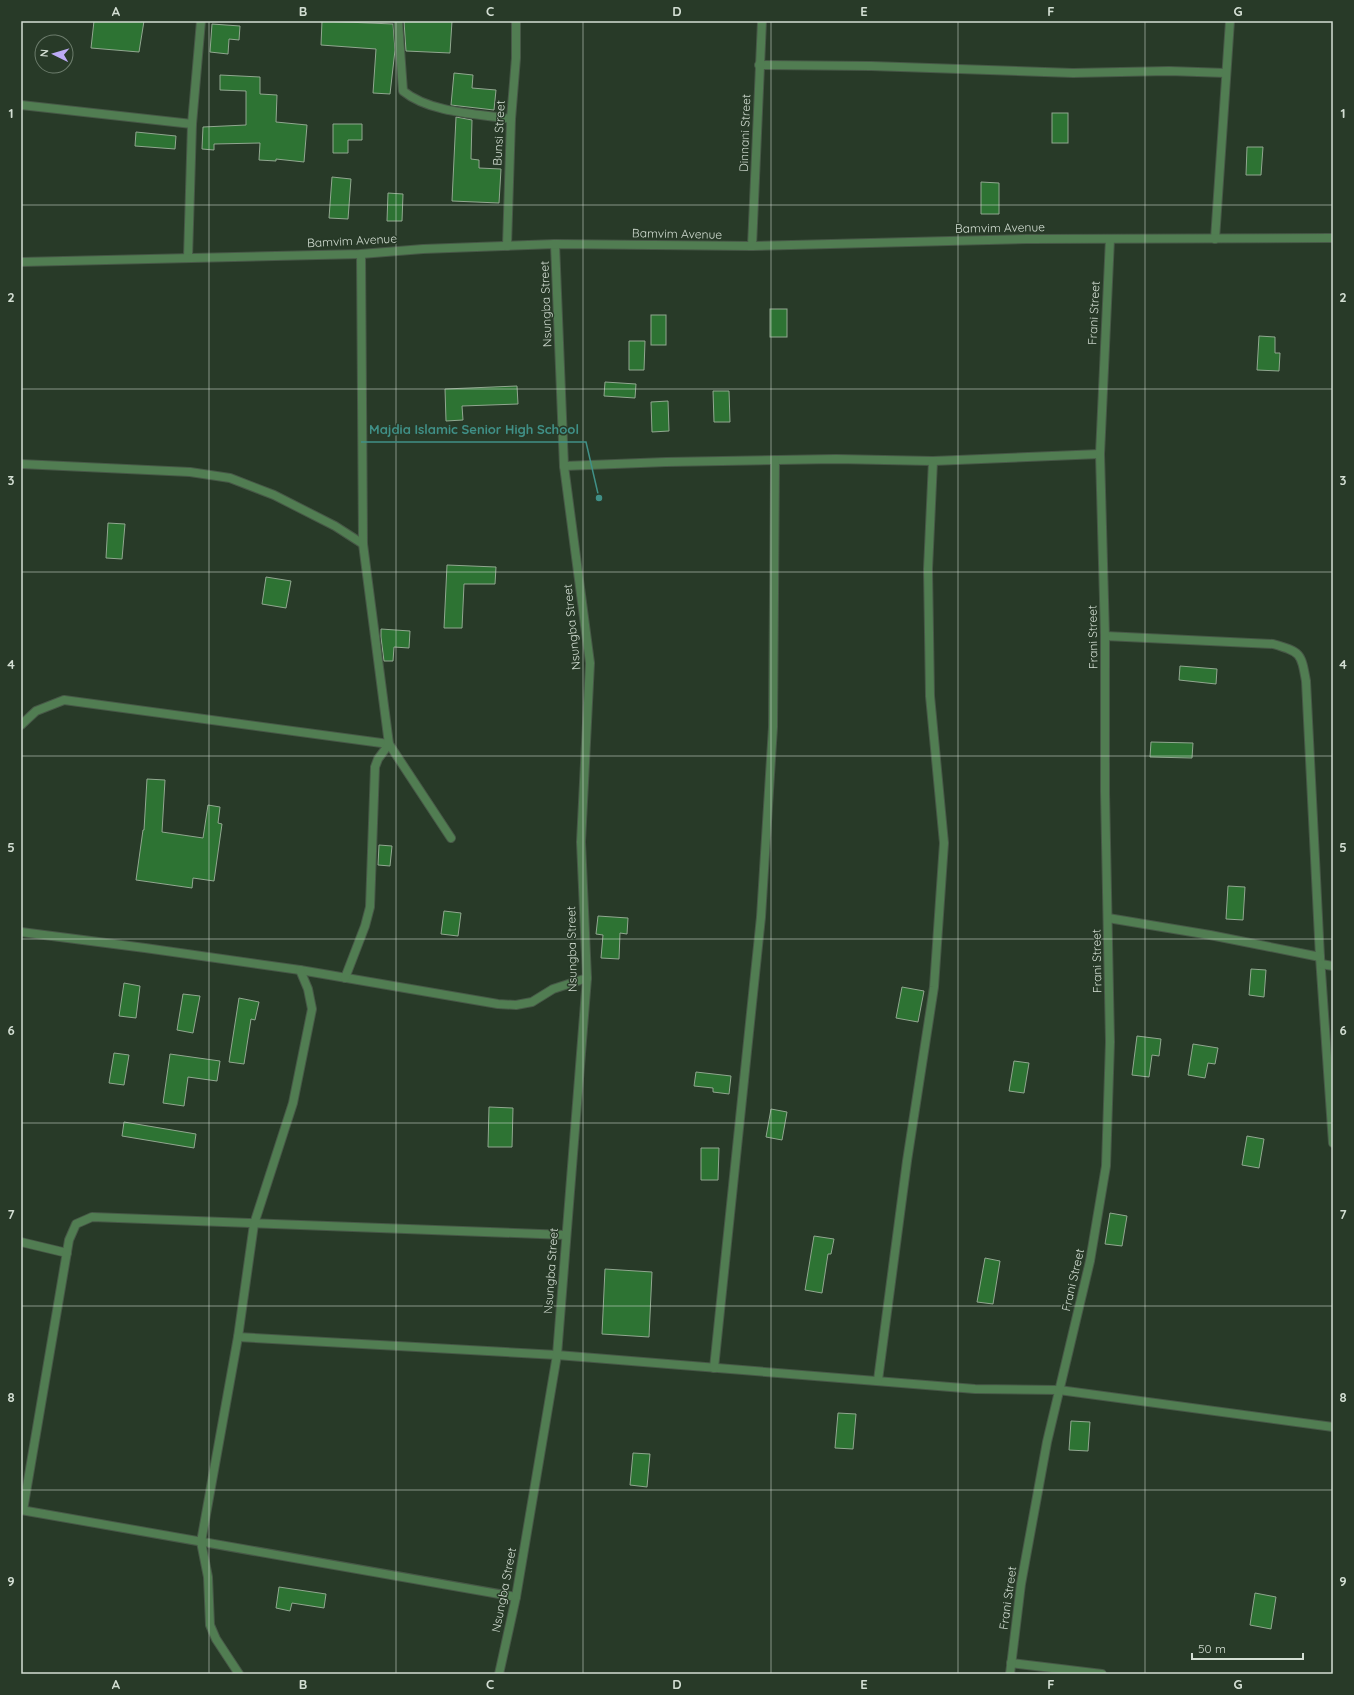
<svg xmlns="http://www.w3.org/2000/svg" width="1354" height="1695" font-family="Quicksand,sans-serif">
<rect width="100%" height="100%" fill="#283a28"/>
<!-- building -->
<g fill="#2d7333" stroke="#91a790">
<polygon points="94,21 144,21 139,52 91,48"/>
<polygon points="322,21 393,24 395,50 390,94 373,93 376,49 321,45"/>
<polygon points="404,21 452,21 450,53 406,51"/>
<polygon points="212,24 240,26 239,40 229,39 228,54 210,52"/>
<polygon points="454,73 473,75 472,88 496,90 494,110 451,105"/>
<polygon points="220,75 260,77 260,94 277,95 276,122 307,125 304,162 276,159 276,161 259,160 260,143 214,144 214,150 202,149 203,127 246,125 246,91 220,90"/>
<rect x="1052" y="113" width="16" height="30"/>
<polygon points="456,117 472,120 471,159 479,160 479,168 501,169 499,203 452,201"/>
<polygon points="333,124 362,124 362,140 348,140 348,153 333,153"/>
<polygon points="136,132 176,136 175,149 135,146"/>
<polygon points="1247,147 1263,147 1261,175 1246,175"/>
<polygon points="332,177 351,179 348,219 329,218"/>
<polygon points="981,182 999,183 999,214 981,214"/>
<polygon points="388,193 403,194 402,221 387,221"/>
<rect x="770" y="309" width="17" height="28"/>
<rect x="651" y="315" width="15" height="30"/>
<polygon points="1259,336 1275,337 1275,353 1280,353 1279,371 1257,370"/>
<polygon points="629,341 645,341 644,370 629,370"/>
<polygon points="605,382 636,384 635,398 604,396"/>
<polygon points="517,386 518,404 462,406 463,420 446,421 445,389"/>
<polygon points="713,391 729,391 730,422 714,422"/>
<polygon points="668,401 669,431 652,432 651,402"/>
<polygon points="108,523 125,524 122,559 106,558"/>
<polygon points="447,565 496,567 495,584 464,584 462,628 444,628"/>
<polygon points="266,577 291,581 286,608 262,604"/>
<polygon points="381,629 410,631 409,648 394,647 393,661 384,661 381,637"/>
<polygon points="1180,666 1217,669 1216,684 1179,680"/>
<polygon points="1151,742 1193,743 1192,758 1150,757"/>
<polygon points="147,779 165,780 162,832 203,838 208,805 220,807 218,823 222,824 214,881 193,878 192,888 136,880 143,830 144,830"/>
<polygon points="379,845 392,846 390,866 378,865"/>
<polygon points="1228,886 1245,887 1243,920 1226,919"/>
<polygon points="444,911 461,913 458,936 441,934"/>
<polygon points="598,916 628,918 627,934 620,933 619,959 601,958 603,935 596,934"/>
<polygon points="1251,969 1266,970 1264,997 1249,995"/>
<polygon points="124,983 140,986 136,1018 119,1016"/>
<polygon points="902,987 924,991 918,1022 896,1018"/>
<polygon points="183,994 200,996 193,1033 177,1030"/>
<polygon points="239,998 259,1002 255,1020 251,1019 244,1064 229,1062"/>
<polygon points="1137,1036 1161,1039 1159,1056 1152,1055 1149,1077 1132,1075"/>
<polygon points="1193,1044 1218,1048 1215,1064 1208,1063 1205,1078 1188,1075"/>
<polygon points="114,1053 129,1055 124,1085 109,1083"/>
<polygon points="170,1054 220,1061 217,1081 188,1077 184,1106 163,1103"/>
<polygon points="1014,1061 1029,1063 1024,1093 1009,1091"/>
<polygon points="696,1072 731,1076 729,1094 713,1092 713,1088 694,1086"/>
<polygon points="489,1107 513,1108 512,1147 488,1147"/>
<polygon points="771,1109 787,1112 782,1140 766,1137"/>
<polygon points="124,1122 196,1134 194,1148 122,1136"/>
<polygon points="1247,1136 1264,1139 1259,1168 1242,1165"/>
<polygon points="701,1148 719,1148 718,1180 701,1180"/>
<polygon points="1110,1213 1127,1216 1122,1246 1105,1244"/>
<polygon points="814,1236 834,1239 831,1254 828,1254 822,1293 805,1290"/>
<polygon points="985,1258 1000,1261 993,1304 977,1302"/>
<polygon points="605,1269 652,1272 649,1337 602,1334"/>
<polygon points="838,1413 856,1414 853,1449 835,1448"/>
<polygon points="1071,1421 1090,1422 1088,1451 1069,1450"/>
<polygon points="633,1453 650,1454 647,1487 630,1485"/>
<polygon points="279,1587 326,1594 324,1608 292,1603 290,1611 276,1608"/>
<polygon points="1255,1593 1276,1597 1271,1629 1250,1625"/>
</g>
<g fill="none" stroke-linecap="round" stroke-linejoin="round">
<!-- minor casing -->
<g stroke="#475847" stroke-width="10">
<g id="minor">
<path d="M 398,21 L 403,91 C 430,113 478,114 511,119"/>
<polyline points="759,65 871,66 1073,73 1169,71 1226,73"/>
<polyline points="21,105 192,124"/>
<polyline points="1215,239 1230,21"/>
<polyline points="507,246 511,119 516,58 516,21"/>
<polyline points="752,246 762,21"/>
<polyline points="188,258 192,124 201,21"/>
<polyline points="21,464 190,472 230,478 274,495 335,526 363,544"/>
<polyline points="564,466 666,462 836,459 933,461 1100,454"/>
<path d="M 1105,636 L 1273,644 C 1301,652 1301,653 1306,681 L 1320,957 L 1333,1143"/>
<polyline points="21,725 36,711 64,700 389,744 451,838"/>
<polyline points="1108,918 1210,935 1320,957"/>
<polyline points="21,932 145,948 300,970 498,1004 516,1005 532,1002 553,989 587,978"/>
<polyline points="1321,964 1333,966"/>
<polyline points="345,978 365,926 370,907 375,767 378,759 389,744 363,544 361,254"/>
<polyline points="21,1242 67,1253"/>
<polyline points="238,1337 557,1355 975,1389 1059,1390 1333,1427"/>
<polyline points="714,1368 761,917 773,727 775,460"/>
<polyline points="878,1380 907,1161 934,987 944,843 930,696 928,569 933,461"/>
<polyline points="21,1510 516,1597"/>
<polyline points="23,1510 69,1240 76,1224 92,1217 566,1235"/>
<polyline points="1011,1663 1102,1674"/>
<polyline points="239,1674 216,1639 210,1625 208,1577 201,1542 238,1337 254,1224 293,1103 312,1009 308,989 300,970"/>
<polyline points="499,1674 516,1597 557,1355 587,978 581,842 590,663 564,466 555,244"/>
<polyline points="1010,1674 1021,1584 1047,1442 1090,1261 1106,1166 1110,1042 1105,792 1105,636 1100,454 1110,239"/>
</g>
</g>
<!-- tertiary casing -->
<g stroke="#475847" stroke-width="10">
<polyline id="tertiary" points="21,262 361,254 423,249 555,244 752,246 1027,239 1333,238"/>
</g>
<!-- minor -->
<use href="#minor" stroke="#517d52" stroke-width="8"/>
<!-- tertiary -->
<use href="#tertiary" stroke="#517d52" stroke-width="8"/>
</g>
<!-- grid -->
<path fill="none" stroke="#d3ded3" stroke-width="1" stroke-opacity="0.55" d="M 209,21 L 209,1674M 396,21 L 396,1674M 583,21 L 583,1674M 771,21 L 771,1674M 958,21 L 958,1674M 1145,21 L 1145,1674M 21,205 L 1333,205M 21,389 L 1333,389M 21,572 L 1333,572M 21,756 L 1333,756M 21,939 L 1333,939M 21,1123 L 1333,1123M 21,1306 L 1333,1306M 21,1490 L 1333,1490"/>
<g text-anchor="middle" stroke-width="3" stroke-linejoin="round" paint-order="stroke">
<!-- street labels -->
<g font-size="12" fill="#d3ded3" stroke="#283a28">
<text transform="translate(499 133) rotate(-87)" y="4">Bunsi Street</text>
<text transform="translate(745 133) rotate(-88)" y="4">Dinnani Street</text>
<text transform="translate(1000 228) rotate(-1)" y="4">Bamvim Avenue</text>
<text transform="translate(677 234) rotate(1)" y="4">Bamvim Avenue</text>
<text transform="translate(352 241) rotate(-3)" y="4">Bamvim Avenue</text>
<text transform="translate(546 304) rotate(-92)" y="4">Nsungba Street</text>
<text transform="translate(1094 313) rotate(-87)" y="4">Frani Street</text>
<text transform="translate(572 627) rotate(-96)" y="4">Nsungba Street</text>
<text transform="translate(1093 637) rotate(-91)" y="4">Frani Street</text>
<text transform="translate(572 949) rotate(-91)" y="4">Nsungba Street</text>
<text transform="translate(1097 961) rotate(-91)" y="4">Frani Street</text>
<text transform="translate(551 1271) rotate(-86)" y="4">Nsungba Street</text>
<text transform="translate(1073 1280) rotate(-77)" y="4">Frani Street</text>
<text transform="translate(504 1590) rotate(-79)" y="4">Nsungba Street</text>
<text transform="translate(1008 1598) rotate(-82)" y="4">Frani Street</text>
</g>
</g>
<!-- callouts -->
<path fill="none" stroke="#409087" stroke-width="1.5" d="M599 498L586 442H361"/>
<circle fill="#409087" stroke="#283a28" stroke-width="1.5" cx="599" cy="498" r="4"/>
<g font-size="13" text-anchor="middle" font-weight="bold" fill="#409087" stroke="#283a28" stroke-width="3" stroke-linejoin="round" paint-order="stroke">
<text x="474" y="434">Majdia Islamic Senior High School</text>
</g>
<!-- border -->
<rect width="1354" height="1695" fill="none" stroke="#283a28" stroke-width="44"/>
<!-- north arrow -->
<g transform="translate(54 54) rotate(275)"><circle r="19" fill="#283a28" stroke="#6c7c6c"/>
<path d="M0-3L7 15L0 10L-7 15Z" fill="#bcaaf5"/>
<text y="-6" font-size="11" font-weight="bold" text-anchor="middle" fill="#d3ded3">N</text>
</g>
<!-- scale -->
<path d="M1192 1653v6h111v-6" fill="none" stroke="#d3ded3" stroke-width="2"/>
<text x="1198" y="1653" font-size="12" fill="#d3ded3" stroke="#283a28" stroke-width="3" paint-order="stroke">50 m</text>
<rect x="22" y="22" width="1310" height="1651" fill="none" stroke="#d3ded3" stroke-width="1.5"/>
<g font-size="13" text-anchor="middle" font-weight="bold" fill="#d3ded3">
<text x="116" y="16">A</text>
<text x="303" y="16">B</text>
<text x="490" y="16">C</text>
<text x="677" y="16">D</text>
<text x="864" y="16">E</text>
<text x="1051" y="16">F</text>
<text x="1238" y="16">G</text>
<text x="11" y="118">1</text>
<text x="1343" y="118">1</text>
<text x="11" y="302">2</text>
<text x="1343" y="302">2</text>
<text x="11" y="485">3</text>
<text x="1343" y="485">3</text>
<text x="11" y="669">4</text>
<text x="1343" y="669">4</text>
<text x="11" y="852">5</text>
<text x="1343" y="852">5</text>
<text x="11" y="1035">6</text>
<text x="1343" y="1035">6</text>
<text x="11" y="1219">7</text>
<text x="1343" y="1219">7</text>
<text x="11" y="1402">8</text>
<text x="1343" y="1402">8</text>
<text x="11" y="1586">9</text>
<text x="1343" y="1586">9</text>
<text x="116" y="1689">A</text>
<text x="303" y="1689">B</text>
<text x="490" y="1689">C</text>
<text x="677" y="1689">D</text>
<text x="864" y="1689">E</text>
<text x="1051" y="1689">F</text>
<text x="1238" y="1689">G</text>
</g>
</svg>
